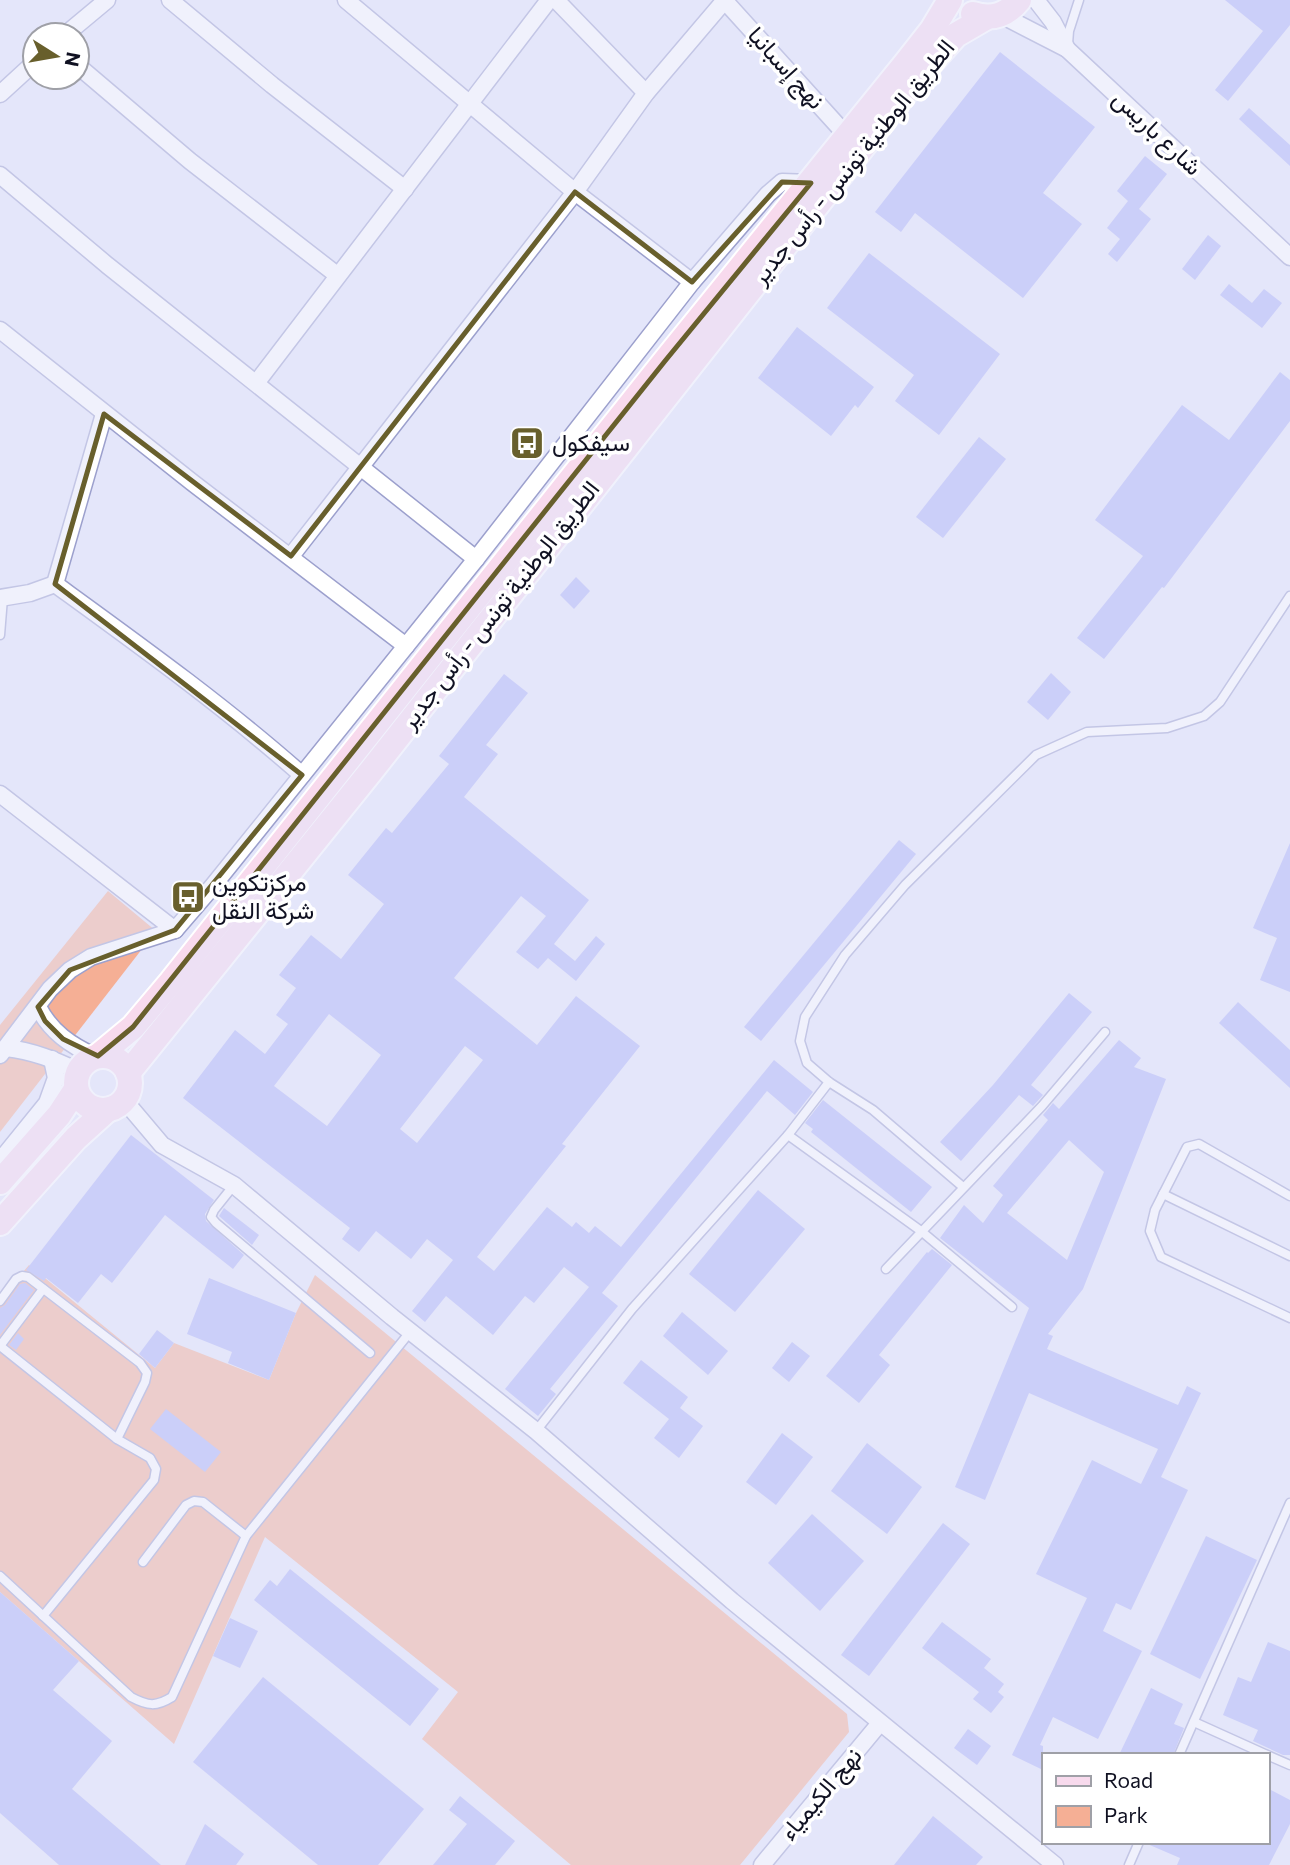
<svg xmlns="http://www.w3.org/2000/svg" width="1290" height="1865" font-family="Commissioner,Vazirmatn,sans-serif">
<rect width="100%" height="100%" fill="#e4e6fa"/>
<!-- green -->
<g fill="#f5af95">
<polygon points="108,891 156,931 0,1132 0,1025"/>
<polygon points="29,1265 155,1368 174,1343 269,1380 296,1313 315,1275 847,1714 849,1732 740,1865 571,1865 422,1739 458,1692 265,1537 174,1744 0,1592 0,1299"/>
</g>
<!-- building -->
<g fill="#aeb3f8" fill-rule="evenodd">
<polygon points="1225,0 1290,0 1290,25 1228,101 1215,90 1263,31"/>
<polygon points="1000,52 1095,127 1043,193 1082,224 1023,298 915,213 901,232 875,212"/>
<polygon points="1249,108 1290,145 1290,166 1239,119"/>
<polygon points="1145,156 1167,174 1139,209 1151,219 1117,262 1108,254 1120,239 1107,228 1128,201 1117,191"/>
<polygon points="1208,235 1221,246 1195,280 1182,269"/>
<polygon points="869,253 1000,354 939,435 895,401 914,375 827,308"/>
<polygon points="1229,284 1252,303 1264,289 1282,303 1262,328 1220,295"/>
<polygon points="797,327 874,387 858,408 855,405 831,436 758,378"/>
<polygon points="1280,372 1290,380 1290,421 1164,588 1162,587 1104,659 1077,638 1143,556 1095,520 1182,405 1229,440"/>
<polygon points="979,437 1006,459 943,538 916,517"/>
<polygon points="576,577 590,591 574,609 560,595"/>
<polygon points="1051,673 1071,692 1048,720 1027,702"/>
<path d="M 504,674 L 528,693 L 486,745 L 498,754 L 464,797 L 589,900 L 554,944 L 575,961 L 596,936 L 605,944 L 576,981 L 548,958 L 538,969 L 516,952 L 546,916 L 521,896 L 454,978 L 537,1045 L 576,996 L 640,1046 L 562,1144 L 566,1146 L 477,1257 L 494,1271 L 547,1207 L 572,1227 L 576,1222 L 589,1233 L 595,1226 L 621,1247 L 774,1060 L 813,1092 L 795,1115 L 767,1091 L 602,1293 L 618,1306 L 550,1389 L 556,1394 L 538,1416 L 505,1389 L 589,1287 L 564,1267 L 534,1303 L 525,1296 L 493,1335 L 446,1296 L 425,1322 L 412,1311 L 453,1260 L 427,1239 L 411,1259 L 376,1231 L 359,1252 L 342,1239 L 350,1228 L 183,1098 L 235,1030 L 265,1054 L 288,1024 L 276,1015 L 296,988 L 279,975 L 311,935 L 341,959 L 384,904 L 348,875 L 386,828 L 392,833 L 449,764 L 439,756 ZM 329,1014 L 381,1055 L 327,1126 L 274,1086 ZM 465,1046 L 483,1060 L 417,1143 L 400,1129 Z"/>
<polygon points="899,840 916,854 761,1041 744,1027"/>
<polygon points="1290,843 1290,992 1260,980 1277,938 1253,928"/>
<polygon points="1069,993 1092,1012 1031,1085 1043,1095 1033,1106 1019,1095 961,1161 940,1142 993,1085"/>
<polygon points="1238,1002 1290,1050 1290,1088 1219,1023"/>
<path d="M 1119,1040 L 1141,1058 L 1134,1067 L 1166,1079 L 1083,1289 L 1048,1334 L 1053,1336 L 1047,1349 L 1178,1405 L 1187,1386 L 1201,1393 L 1161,1477 L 1188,1490 L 1131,1610 L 1116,1603 L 1103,1631 L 1142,1651 L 1098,1739 L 1053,1717 L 1040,1745 L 1043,1746 L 1043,1770 L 1012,1755 L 1087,1598 L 1036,1574 L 1092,1460 L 1141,1484 L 1158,1449 L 1029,1393 L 985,1500 L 955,1487 L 1029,1308 L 940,1238 L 964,1205 L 983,1223 L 1003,1195 L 993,1186 L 1048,1120 L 1043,1115 L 1053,1103 L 1059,1109 ZM 1069,1140 L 1104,1172 L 1067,1260 L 1007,1213 Z"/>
<polygon points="823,1100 932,1187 911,1212 811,1132 813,1129 805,1123"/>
<polygon points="131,1135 214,1200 205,1214 206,1221 244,1255 233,1269 165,1215 112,1283 101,1274 78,1303 46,1278 44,1281 26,1270"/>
<polygon points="758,1190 805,1229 735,1312 689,1274"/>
<polygon points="224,1208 259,1235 252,1245 219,1216"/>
<polygon points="932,1249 952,1265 879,1355 890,1365 859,1403 826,1376 927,1252 928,1253"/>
<polygon points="209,1278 296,1313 269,1380 228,1363 232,1352 187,1334"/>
<polygon points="25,1283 34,1290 0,1335 0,1308 5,1305 20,1284"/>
<polygon points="682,1312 728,1351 708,1375 663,1336"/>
<polygon points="157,1330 174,1343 155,1368 139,1354"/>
<polygon points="18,1333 24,1339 16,1350 9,1345"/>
<polygon points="792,1342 810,1356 789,1382 772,1368"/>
<polygon points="641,1360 688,1397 680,1408 703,1426 679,1458 654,1438 669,1419 623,1383"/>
<polygon points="166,1409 221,1452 205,1472 150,1429"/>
<polygon points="782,1433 813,1457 776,1505 746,1482"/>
<polygon points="867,1443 922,1487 887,1534 831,1491"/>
<polygon points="812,1514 864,1561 820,1611 768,1563"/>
<polygon points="943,1523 970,1544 869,1676 841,1655"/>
<polygon points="1206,1536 1257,1560 1200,1679 1150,1654"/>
<polygon points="290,1569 439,1689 410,1726 254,1600 270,1580 277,1586"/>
<polygon points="0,1592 79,1661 53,1690 112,1741 72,1789 161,1865 59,1865 0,1813"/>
<polygon points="230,1618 258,1631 240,1668 213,1656"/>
<polygon points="942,1622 991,1659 984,1668 1004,1684 998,1692 1004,1697 991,1713 973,1699 979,1692 922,1648"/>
<polygon points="1268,1642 1290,1651 1290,1755 1283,1755 1253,1741 1258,1730 1223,1715 1238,1677 1251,1682"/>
<polygon points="263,1677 424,1809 378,1865 318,1865 193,1762"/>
<polygon points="1151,1688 1183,1704 1174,1724 1184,1728 1173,1755 1119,1755"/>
<polygon points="968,1729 991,1746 977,1765 954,1748"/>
<polygon points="1267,1788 1290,1800 1290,1824 1269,1865 1177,1865 1180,1858 1145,1843 1267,1842"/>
<polygon points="460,1796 515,1841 495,1865 433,1865 467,1824 449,1810"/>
<polygon points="933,1816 983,1857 976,1865 894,1865"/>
<polygon points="205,1824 244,1854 236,1865 185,1865"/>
</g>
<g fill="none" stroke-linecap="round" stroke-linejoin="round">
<!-- service casing -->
<g stroke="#9ca0cd" stroke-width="11">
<g id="service">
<polyline points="1068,44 1069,31 1079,0"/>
<polyline points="0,635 3,598"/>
<polyline points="788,1135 921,1231 1012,1307"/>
<polyline points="234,1185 214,1210 211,1217 216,1223 370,1353"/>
<polyline points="963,1187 873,1110 829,1082 807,1063 800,1041 805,1017 845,955 905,885 1036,755 1087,732 1167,728 1204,716 1220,702 1290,596"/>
<polyline points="1163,1194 1290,1256"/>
<polyline points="1290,1196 1199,1144 1187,1147 1155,1210 1150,1231 1161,1257 1290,1318"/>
<polyline points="886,1269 1042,1106 1105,1032"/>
<polyline points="0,1301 16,1279 22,1276 28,1277 140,1363 147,1373 145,1382 117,1439"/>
<polyline points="0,1346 117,1439 150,1458 156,1469 154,1480 43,1616"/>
<polyline points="0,1346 43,1289"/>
<polyline points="536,1431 632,1309 788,1135 829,1082"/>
<polyline points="143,1562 186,1505 194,1501 203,1502 246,1536 410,1332"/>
<path d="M 0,1576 L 131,1697 C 148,1706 156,1707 172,1697 L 246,1536"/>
<polyline points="1194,1722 1267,1755"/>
<polyline points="1179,1755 1290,1503"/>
<polyline points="1267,1755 1290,1765"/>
<polyline points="1129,1865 1139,1842"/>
</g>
</g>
<!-- minor casing -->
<g stroke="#9ca0cd" stroke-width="19">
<g id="minor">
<polyline points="170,0 272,85 405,189"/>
<polyline points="346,0 575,192 692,282"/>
<polyline points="556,0 646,93"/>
<polyline points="724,0 848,137"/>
<polyline points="1036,0 1053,22 1067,49 1290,257"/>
<polyline points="1001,15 1067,49"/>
<polyline points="65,35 107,0"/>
<polyline points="77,65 190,161 337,275"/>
<polyline points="0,94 35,62"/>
<polyline points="0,175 107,265 476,559"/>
<polyline points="0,330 193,483 406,646"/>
<polyline points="257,382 549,0"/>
<polyline points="291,556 575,192 646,93 725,0"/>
<path d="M 55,584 C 139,645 224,706 302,775"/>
<polyline points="55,584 104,414"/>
<polyline points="0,598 30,593 55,584"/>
<polyline points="0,794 175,930"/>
<path d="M 38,1007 C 51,1032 70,1045 96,1057"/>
<path d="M 6,1048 C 33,1051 55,1060 78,1071"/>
<polyline points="0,1055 50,989 70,970 91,957 175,930 212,887 476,559 692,282 768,194 782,182 811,183"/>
<polyline points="124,1100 162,1145 234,1185 392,1317 536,1431 732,1601 1055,1865"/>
<polyline points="0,1161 47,1103 56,1078 52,1059"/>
<polyline points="762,1865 880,1723"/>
</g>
</g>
<!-- primary casing -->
<g stroke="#fff" stroke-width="28">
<g id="primary">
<path d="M 973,14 C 992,20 1007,15 1019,0"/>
<polyline points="98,1056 133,1027 171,982 665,361 906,63 932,30 950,0"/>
<circle cx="103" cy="1083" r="27"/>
<polyline points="128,1073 371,771 913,83 956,35 987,17"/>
<polyline points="0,1182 59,1115 76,1089"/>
<polyline points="0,1223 76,1138 107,1110"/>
</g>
</g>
<!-- service -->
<use href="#service" stroke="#fff" stroke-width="8"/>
<!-- minor -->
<use href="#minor" stroke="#fff" stroke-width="16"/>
<!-- primary -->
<use href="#primary" stroke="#f8daed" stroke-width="24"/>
</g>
<!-- marked area -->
<path d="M0 0H1290V1865H0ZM 782,182 L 811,183 L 665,361 L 133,1027 L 98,1056 L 63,1039 L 45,1021 L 38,1007 L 70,970 L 175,930 L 302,775 L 55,584 L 104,414 L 291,556 L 575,192 L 692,282 Z" fill="#e4e6fa" fill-opacity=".55" fill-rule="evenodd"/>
<path fill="none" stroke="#685f2c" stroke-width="5" stroke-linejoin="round" d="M 782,182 L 811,183 L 665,361 L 133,1027 L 98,1056 L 63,1039 L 45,1021 L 38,1007 L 70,970 L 175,930 L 302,775 L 55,584 L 104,414 L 291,556 L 575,192 L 692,282 Z"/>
<!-- icons -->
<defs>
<g id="bus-square" transform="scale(1.75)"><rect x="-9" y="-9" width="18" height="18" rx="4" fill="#685f2c" stroke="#fff"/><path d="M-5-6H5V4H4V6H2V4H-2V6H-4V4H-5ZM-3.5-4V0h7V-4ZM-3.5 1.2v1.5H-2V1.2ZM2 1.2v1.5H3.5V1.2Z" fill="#fff"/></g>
</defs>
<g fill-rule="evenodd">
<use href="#bus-square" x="527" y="443"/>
<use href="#bus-square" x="188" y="897"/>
</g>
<g text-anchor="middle" stroke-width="7" stroke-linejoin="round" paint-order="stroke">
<!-- street labels -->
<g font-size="24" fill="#101122" stroke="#fff">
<text transform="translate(786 68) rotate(48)" y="8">نهج إسبانيا</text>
<text transform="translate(1157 133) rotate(43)" y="8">شارع باريس</text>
<text transform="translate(853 162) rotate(-51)" y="8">الطريق الوطنية تونس - رأس جدير</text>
<text transform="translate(500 605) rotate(-52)" y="8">الطريق الوطنية تونس - رأس جدير</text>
<text transform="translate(821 1794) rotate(-50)" y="8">نهج الكيمياء</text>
</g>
<!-- poi labels -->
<g font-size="24" fill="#101122" stroke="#fff" text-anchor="start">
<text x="552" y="451">سيفكول</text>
<text x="212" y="891">مركزتكوين<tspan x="212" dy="28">شركة النقل</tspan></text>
</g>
</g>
<!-- legend -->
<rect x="1042" y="1753" width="228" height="91" fill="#ffffff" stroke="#9fa0a7" stroke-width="2"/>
<rect x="1056" y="1776" width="35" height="10" fill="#f8daed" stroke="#9fa0a7" stroke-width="2"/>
<text x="1104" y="1788" font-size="21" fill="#101122">Road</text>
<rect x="1056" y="1806" width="35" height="21" fill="#f5af95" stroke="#9fa0a7" stroke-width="2"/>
<text x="1104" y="1823" font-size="21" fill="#101122">Park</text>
<!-- north arrow -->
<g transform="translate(56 56) rotate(101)"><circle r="33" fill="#ffffff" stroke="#9fa0a7" stroke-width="2"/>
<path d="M0-5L12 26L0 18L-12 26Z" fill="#685f2c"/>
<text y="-10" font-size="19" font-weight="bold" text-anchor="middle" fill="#101122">N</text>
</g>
</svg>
